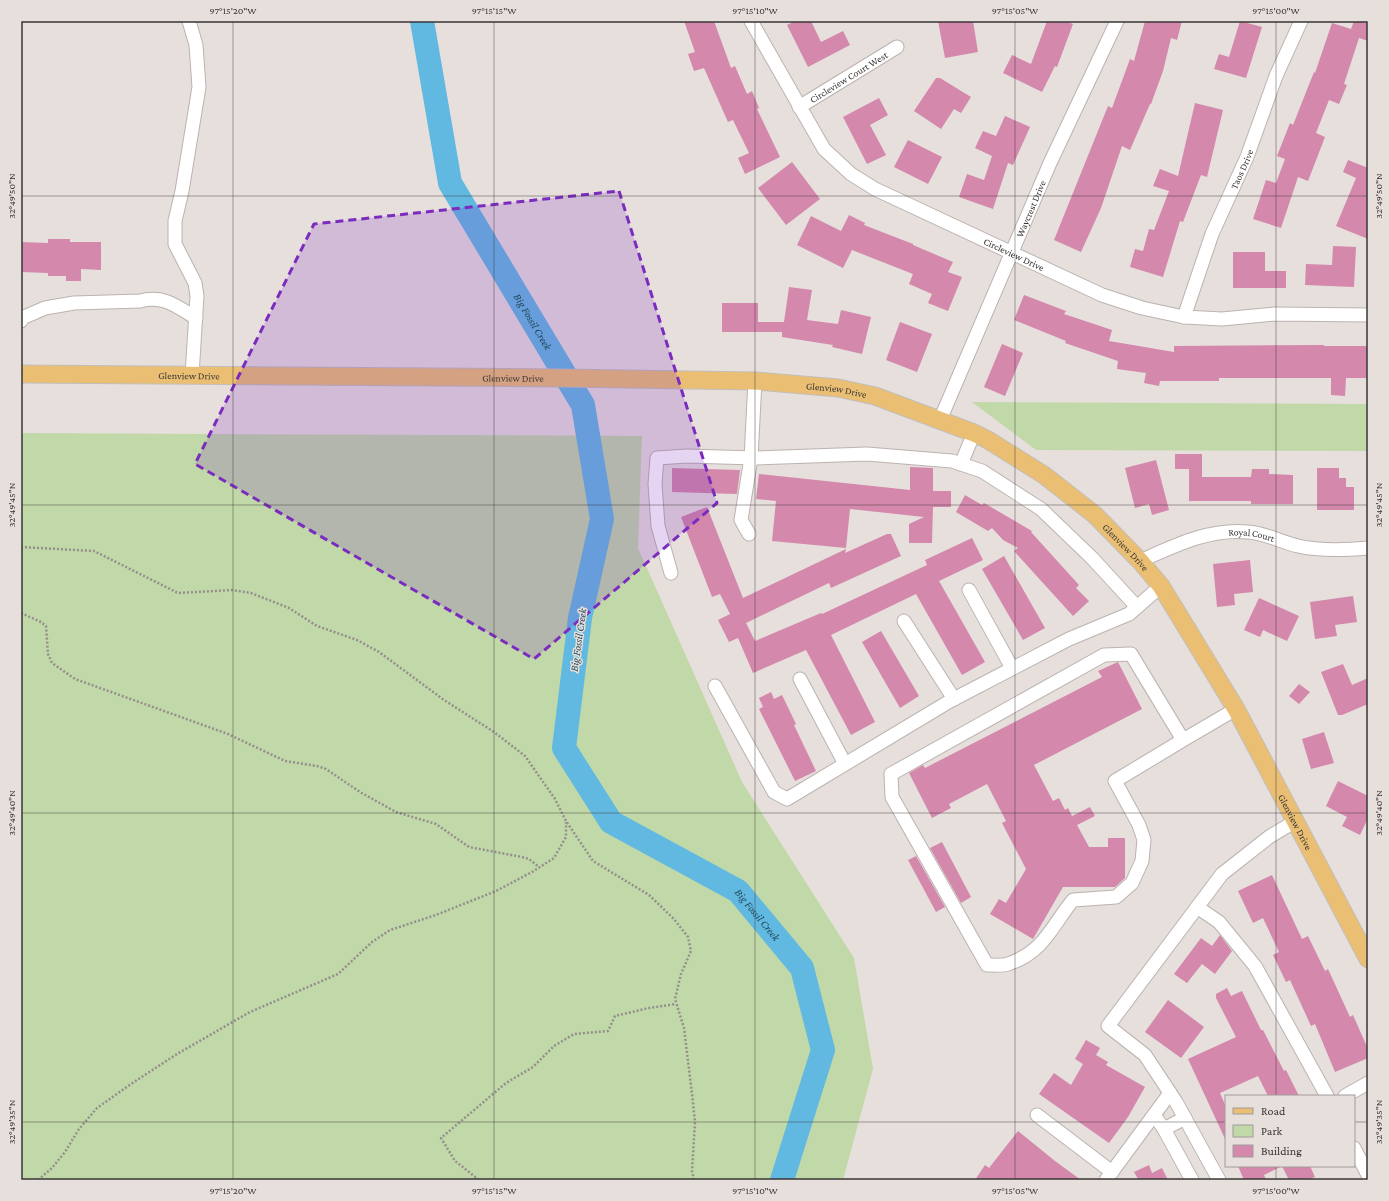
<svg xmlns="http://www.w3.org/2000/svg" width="1389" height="1201" font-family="'Crimson Pro',serif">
<rect width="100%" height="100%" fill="#e7dfdc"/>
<!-- green -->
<g fill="#c1d9a8">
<polygon points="972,402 1368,404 1368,451 1036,450"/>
<polygon points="21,433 642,436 638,548 742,782 854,958 873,1069 843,1180 21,1180"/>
</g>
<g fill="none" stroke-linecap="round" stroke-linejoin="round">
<!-- river -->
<path stroke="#61b9e1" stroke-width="24" id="s1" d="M 422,21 L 450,183 L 583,405 L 602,519 L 580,618 L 564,748 L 611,822 L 738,891 L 802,968 L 823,1050 L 782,1180"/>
</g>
<!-- building -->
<g fill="#d388ac">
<polygon points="684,21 714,21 731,68 735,66 747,94 752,91 759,108 757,109 780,157 745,174 738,158 749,153 733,120 728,122 704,68 694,71 688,54 695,52"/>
<polygon points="795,21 811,21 821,42 843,31 850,45 808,67 787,25"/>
<polygon points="938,21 973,21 978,52 945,58"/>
<polygon points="1047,21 1064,21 1073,24 1057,67 1055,66 1042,92 1003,73 1012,55 1031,64"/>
<polygon points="1145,21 1182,21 1177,40 1171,38 1163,71 1151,104 1150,104 1130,150 1122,146 1101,208 1081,252 1054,240 1108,106 1112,108 1130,59 1134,61"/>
<polygon points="1240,21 1262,27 1246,78 1214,69 1219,54 1229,57"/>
<polygon points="1354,21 1368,23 1368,41 1359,38 1344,84 1347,85 1339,104 1329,100 1316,133 1325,137 1308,181 1298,177 1281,228 1253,219 1266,180 1276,183 1285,159 1277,156 1290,123 1293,125 1314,72 1315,73 1332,23 1351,29"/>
<polygon points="936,78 940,78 971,97 961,113 954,109 941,129 914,111"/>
<polygon points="879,98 888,115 870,125 886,155 867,164 843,117"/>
<polygon points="1195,103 1223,110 1207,177 1201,175 1183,222 1180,221 1163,277 1130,267 1135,249 1143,251 1149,229 1154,230 1169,191 1153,186 1160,169 1178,176"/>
<polygon points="1005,116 1030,127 1013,165 1008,163 993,209 959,197 967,174 984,180 992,156 975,148 983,131 996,136"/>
<polygon points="908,140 942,157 928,184 894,167"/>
<polygon points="1348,160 1368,168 1368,239 1336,226 1356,178 1343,172"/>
<polygon points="792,162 820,199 786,225 758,188"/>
<polygon points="849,215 865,223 864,225 913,244 913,245 953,262 948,272 962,277 948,311 928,303 932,294 909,284 913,274 852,250 843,268 797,245 811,216 841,231"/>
<polygon points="48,239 70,239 70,242 101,242 101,270 81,269 81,281 66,281 66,276 48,276 48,273 21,272 21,242 48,243"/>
<polygon points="1333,246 1356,247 1354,287 1305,285 1306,264 1332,265"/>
<polygon points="1233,252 1265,252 1265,271 1286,271 1286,288 1233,288"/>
<polygon points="789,287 812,290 807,320 838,324 841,310 871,317 862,354 832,347 833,345 782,337 782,332 722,332 722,303 758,303 758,322 784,322"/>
<polygon points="1024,295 1066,311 1064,314 1112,330 1109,341 1174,352 1174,346 1324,345 1324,346 1368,346 1368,378 1346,378 1345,396 1331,395 1331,378 1219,378 1219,381 1160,381 1159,386 1144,383 1146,373 1117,369 1118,361 1065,343 1066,341 1014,320"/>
<polygon points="900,322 932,334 917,372 886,360"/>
<polygon points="1002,344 1023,353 1005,396 984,387"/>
<polygon points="1175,454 1202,454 1202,477 1251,477 1252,469 1269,469 1269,474 1293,475 1293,504 1251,504 1251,501 1189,501 1189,469 1175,469"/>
<polygon points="1156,460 1169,510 1152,515 1149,504 1135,508 1125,468"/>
<polygon points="910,467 933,468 933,491 951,491 951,507 933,507 932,543 909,543 909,524 924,517 850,509 846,548 772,541 776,501 756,499 759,474 910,490"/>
<polygon points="672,468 740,470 737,494 672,492"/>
<polygon points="1317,468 1339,468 1339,478 1346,478 1346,487 1354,487 1354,510 1317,510"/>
<polygon points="965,495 982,505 984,503 1032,531 1031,532 1079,585 1076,588 1089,601 1073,616 1014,551 1018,548 1003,540 992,528 988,531 956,512"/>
<polygon points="707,507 743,598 846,549 845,553 887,534 891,534 901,556 831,588 829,583 746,623 755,641 821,613 822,614 927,565 925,560 972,538 983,560 939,581 985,662 962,675 916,594 831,635 875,722 851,735 806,650 753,673 738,638 729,642 718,620 730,614 720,594 712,597 681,517"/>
<polygon points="1004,556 1045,628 1023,640 982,569"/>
<polygon points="1250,560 1253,592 1234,594 1235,605 1217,607 1213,564"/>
<polygon points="1353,596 1357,622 1335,625 1337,636 1315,639 1310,602"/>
<polygon points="1259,598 1299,616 1287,641 1263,630 1260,637 1244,630"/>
<polygon points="881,631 919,696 900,708 862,642"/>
<polygon points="1118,662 1142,709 1034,765 1053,801 1059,798 1065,810 1068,808 1072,816 1090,807 1095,816 1077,825 1089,847 1108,847 1108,838 1125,838 1125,878 1115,887 1063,887 1033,939 990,914 999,899 1006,903 1026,869 1002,823 1006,821 987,784 949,804 951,808 932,818 909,773 923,765 925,768 1102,677 1098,671"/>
<polygon points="1343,664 1352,685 1368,678 1368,704 1342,715 1338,715 1321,672"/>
<polygon points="1299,684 1310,692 1299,704 1289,696"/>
<polygon points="771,692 774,699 782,695 796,724 794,725 816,771 795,781 759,709 763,707 759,698"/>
<polygon points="1324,732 1334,763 1311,769 1302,739"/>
<polygon points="1338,781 1368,796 1368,818 1360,835 1342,826 1347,817 1326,806"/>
<polygon points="942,842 971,897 961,903 930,848"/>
<polygon points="916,856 945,907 936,912 908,860"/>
<polygon points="1272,875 1302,939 1308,936 1325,971 1328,969 1350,1017 1353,1015 1368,1049 1368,1058 1335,1072 1315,1024 1311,1026 1290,980 1286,982 1273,955 1279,952 1263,918 1253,923 1238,891"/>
<polygon points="1220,935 1232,951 1215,974 1202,964 1187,983 1174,974 1201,938 1212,946"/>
<polygon points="1227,988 1231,996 1242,991 1261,1030 1263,1030 1284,1071 1286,1070 1299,1096 1268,1096 1258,1076 1220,1093 1226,1107 1226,1141 1188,1059 1236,1037 1216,998 1216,994"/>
<polygon points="1168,1000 1204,1027 1181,1058 1145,1032"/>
<polygon points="1086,1040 1100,1048 1096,1055 1108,1062 1106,1065 1145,1087 1128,1117 1109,1143 1039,1094 1054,1073 1071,1085 1083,1064 1075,1059"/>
<polygon points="1018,1131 1055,1161 1081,1180 975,1180 985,1165 989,1168"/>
<polygon points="1149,1165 1152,1173 1162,1168 1168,1180 1137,1180 1138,1179 1134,1172"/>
<polygon points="1238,1166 1282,1166 1264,1175 1266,1180 1244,1180"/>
<polygon points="1282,1166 1310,1166 1315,1177 1307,1180 1289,1180"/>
</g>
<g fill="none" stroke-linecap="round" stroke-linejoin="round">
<!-- minor casing -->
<g stroke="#bbb3b0" stroke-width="15">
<g id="minor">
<polyline points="189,21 196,45 199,87 182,191 175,221 175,244 195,283 197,296 192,375"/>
<path id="s2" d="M 751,21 L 824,149 L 851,174 L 875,189 L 1102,295 L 1142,308 L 1184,317 L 1222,319 L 1275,314 L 1368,315"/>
<path id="s3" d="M 799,107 L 897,47"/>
<path id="s4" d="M 1184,317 L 1212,234 L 1247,157 L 1276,76 L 1301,21"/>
<path d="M 21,321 L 22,318 L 45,308 L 74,303 L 140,301 C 164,295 176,306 196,318"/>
<path id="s5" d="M 940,420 L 1050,163 L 1117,21"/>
<polyline points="961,464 974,433"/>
<polyline points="749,534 741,520 751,458 755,381"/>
<path id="s6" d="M 1140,561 C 1174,546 1209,528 1248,532 C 1265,533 1281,542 1298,546 C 1319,551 1346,550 1368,548"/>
<polyline points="671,573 658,526 655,484 657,458 687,456 755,458 867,454 952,461 982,471 1041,509 1092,558 1137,607"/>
<polyline points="969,590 1012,668"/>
<polyline points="904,621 954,699"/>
<polyline points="800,679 845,764"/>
<polyline points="715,686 774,792 787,799 950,701 1069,639 1129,614 1161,586"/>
<path d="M 1183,740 L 1115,781 L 1139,825 L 1144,840 L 1142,861 L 1132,883 L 1116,897 L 1073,900 C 1051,927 1044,952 1008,964 C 1002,966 993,965 987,965 L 892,797 L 891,774 L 1104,655 L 1131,654 L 1183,740 L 1236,709"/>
<polyline points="1197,907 1219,922 1255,966 1327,1096"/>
<polyline points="1345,1096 1368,1083"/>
<polyline points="1037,1115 1112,1172"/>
<polyline points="1154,1115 1164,1129 1192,1180"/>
<polyline points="1164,1129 1185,1118"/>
<polyline points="1354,1148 1368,1175"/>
<polyline points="1106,1180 1170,1093"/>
<polyline points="1219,1180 1176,1102 1145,1055 1108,1026 1222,874 1269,837 1294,822"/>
</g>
</g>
<!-- major casing -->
<g stroke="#c0bfbe" stroke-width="19">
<g id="major">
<path id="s7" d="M 21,374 L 561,378 L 755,381 L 838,388 L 875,396 L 974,433 L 988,440 L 1044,475 L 1095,515 L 1140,561 L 1161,586 L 1236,709 L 1368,959"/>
</g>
</g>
<!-- path -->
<g stroke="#948e8c" stroke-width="2.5" stroke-dasharray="2 2" stroke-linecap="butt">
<polyline points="21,547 94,551 178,593 232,590 251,593 289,608 317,626 357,640 379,652 444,700 494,732 525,756 555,799 566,821 593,861 649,895 674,919 688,937 691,951 681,974 675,999 684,1028 692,1094 695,1122 692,1171 694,1180"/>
<polyline points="21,613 41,622 46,626 48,654 52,663 75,679 228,734 285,761 317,766 326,769 360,792 396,812 436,824 469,847 522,857 529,859 539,867"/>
<polyline points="38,1180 52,1168 65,1152 79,1129 97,1108 131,1084 177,1054 250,1012 338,974 372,942 390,930 436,915 496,891 532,872 554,858 566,837 566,822"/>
<polyline points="479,1180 455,1161 441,1138 506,1083 533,1067 554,1046 574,1034 608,1031 615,1016 649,1008 676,1004"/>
</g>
<!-- minor -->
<use href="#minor" stroke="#fff" stroke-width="13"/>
<!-- major -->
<use href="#major" stroke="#eabf73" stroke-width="17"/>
</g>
<!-- marked area -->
<path fill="#7b2cbf" fill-opacity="0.2" stroke="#7b2cbf" stroke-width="3" stroke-dasharray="8 5" stroke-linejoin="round" d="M 619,191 L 717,503 L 534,659 L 195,464 L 314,224 Z"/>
<!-- ticks -->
<path fill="none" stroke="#393635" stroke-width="1" stroke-opacity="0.45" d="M 233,21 L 233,1180M 494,21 L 494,1180M 755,21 L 755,1180M 1015,21 L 1015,1180M 1276,21 L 1276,1096M 21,196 L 1368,196M 21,505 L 1368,505M 21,813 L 1368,813M 21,1122 L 1226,1122M 1354,1122 L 1368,1122M 1276,1166 L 1276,1180"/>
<g text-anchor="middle" stroke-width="3" stroke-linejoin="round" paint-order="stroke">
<!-- street labels -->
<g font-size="10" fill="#393635" stroke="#e7dfdc">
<text dy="4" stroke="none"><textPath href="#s3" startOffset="58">Circleview Court West</textPath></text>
<text dy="4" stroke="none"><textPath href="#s4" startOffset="159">Taos Drive</textPath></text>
<text dy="4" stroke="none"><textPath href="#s5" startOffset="230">Waycrest Drive</textPath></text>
<text dy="4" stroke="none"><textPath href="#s2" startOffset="366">Circleview Drive</textPath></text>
<text dy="4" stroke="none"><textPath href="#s7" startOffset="168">Glenview Drive</textPath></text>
<text dy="4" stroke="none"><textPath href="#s7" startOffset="492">Glenview Drive</textPath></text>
<text dy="4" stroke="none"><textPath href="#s7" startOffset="816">Glenview Drive</textPath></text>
<text dy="4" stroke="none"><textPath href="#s6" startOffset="117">Royal Court</textPath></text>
<text dy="4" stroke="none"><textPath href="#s7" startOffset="1152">Glenview Drive</textPath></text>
<text dy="4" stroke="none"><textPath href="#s7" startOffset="1476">Glenview Drive</textPath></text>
</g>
<!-- water labels -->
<g font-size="11" font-style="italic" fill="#204758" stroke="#e7dfdc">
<text dy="4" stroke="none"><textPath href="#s1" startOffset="326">Big Fossil Creek</textPath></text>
<text transform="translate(578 640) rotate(-82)" y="4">Big Fossil Creek</text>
<text dy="4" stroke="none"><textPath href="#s1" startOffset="1034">Big Fossil Creek</textPath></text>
</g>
</g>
<!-- border -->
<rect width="1389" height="1201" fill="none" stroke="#e7dfdc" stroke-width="44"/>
<!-- legend -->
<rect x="1225" y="1095" width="130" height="72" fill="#e7dfdc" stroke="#a19b99"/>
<rect x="1233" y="1108" width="20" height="6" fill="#eabf73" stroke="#a19b99"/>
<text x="1261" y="1115" font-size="12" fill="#393635">Road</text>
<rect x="1233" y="1125" width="20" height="12" fill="#c1d9a8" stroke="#a19b99"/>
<text x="1261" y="1135" font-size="12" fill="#393635">Park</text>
<rect x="1233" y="1145" width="20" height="12" fill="#d388ac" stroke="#a19b99"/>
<text x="1261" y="1155" font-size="12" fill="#393635">Building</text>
<rect x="22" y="22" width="1345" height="1157" fill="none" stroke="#393635" stroke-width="1.5"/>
<g font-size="10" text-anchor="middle" fill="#393635">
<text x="233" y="14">97°15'20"W</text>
<text x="494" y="14">97°15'15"W</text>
<text x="755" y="14">97°15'10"W</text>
<text x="1015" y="14">97°15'05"W</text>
<text x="1276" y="14">97°15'00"W</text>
<text transform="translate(11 196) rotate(-90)" y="4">32°49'50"N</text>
<text transform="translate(1378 196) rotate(-90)" y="4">32°49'50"N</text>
<text transform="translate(11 505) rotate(-90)" y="4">32°49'45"N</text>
<text transform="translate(1378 505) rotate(-90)" y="4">32°49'45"N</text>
<text transform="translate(11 813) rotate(-90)" y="4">32°49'40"N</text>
<text transform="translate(1378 813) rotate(-90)" y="4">32°49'40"N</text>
<text transform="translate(11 1122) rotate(-90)" y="4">32°49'35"N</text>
<text transform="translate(1378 1122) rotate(-90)" y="4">32°49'35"N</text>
<text x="233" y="1194">97°15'20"W</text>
<text x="494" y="1194">97°15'15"W</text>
<text x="755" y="1194">97°15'10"W</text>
<text x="1015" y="1194">97°15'05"W</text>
<text x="1276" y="1194">97°15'00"W</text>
</g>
</svg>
